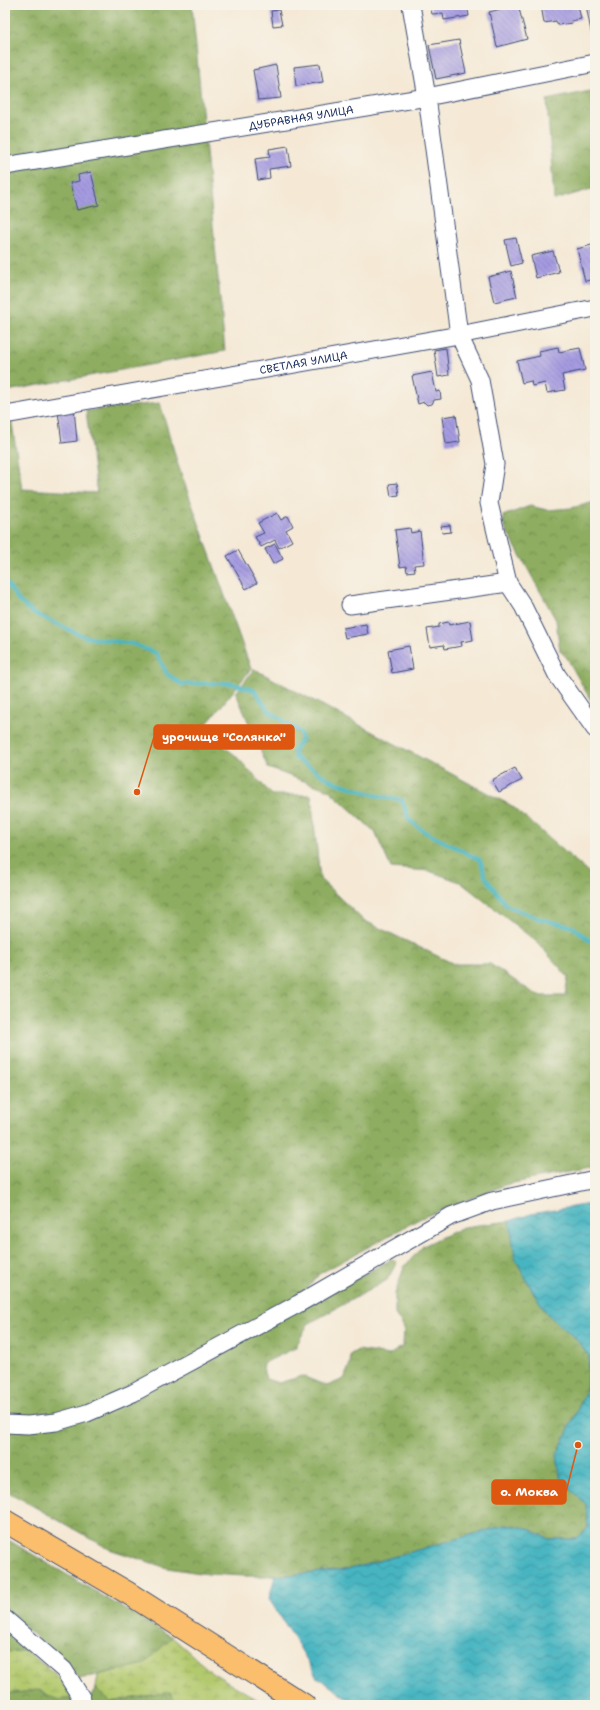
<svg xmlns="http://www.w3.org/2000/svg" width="600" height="1710" font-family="'Shantell Sans',sans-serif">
<defs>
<pattern id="forest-crowns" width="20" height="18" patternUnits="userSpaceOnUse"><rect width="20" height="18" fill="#8ead60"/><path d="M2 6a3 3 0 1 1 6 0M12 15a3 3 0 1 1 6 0" fill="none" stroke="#738d52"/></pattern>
<pattern id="wetland-marsh" width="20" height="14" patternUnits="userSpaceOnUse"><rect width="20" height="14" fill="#b3c96d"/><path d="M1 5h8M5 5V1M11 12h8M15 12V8" fill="none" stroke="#99ad61"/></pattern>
<pattern id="water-waves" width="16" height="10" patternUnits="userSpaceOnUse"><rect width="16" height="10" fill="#46b5c1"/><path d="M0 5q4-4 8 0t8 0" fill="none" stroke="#3a94a0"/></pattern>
<pattern id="building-back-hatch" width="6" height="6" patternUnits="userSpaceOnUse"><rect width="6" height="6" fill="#a69be1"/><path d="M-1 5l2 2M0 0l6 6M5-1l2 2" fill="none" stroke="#867fba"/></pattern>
</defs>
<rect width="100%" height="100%" fill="#f7f3e8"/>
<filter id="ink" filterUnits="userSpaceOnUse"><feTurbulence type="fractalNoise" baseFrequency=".025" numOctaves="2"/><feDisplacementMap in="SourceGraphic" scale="8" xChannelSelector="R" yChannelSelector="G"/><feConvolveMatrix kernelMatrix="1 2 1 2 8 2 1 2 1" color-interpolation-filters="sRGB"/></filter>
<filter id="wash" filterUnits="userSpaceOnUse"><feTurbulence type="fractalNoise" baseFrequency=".012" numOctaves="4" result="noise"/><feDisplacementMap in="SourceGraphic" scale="16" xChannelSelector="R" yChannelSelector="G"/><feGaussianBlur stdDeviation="0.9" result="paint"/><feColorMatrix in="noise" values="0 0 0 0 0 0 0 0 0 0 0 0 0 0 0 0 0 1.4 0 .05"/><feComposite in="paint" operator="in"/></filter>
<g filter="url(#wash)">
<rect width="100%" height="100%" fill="#f5e9d6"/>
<!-- forest -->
<g fill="url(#forest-crowns)" stroke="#546e5f">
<polygon points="5,5 192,5 225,351 7,391 22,489 97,493 86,411 160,403 178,465 251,669 202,730 235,755 272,795 311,795 320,879 363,920 454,964 490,964 538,996 565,996 568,977 537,942 460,882 429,871 391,868 375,832 329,790 268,768 236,693 254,669 512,806 595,878 595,1167 508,1184 421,1218 319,1274 285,1317 392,1259 397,1262 387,1280 308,1324 295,1348 262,1364 266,1379 279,1383 302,1376 327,1386 344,1379 350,1364 351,1354 358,1350 389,1355 403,1346 404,1328 395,1314 395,1294 404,1267 423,1246 463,1227 510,1221 515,1258 531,1288 548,1315 575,1338 589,1356 586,1391 557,1455 561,1481 586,1504 588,1528 576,1539 549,1539 527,1528 506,1525 347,1570 275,1576 245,1576 207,1574 167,1568 109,1549 5,1490"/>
<polygon points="595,90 595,188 554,200 547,100"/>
<polygon points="595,502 595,708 567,658 560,651 556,620 504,526 503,516 530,506 547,510 571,508"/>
<polygon points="5,1538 172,1637 145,1664 79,1679 47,1646 5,1611"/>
<polygon points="5,1631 26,1651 5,1652"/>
<polygon points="96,1688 110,1702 170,1692 176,1705 86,1705"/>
<polygon points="39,1690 59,1701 72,1696 73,1705 5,1705 5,1694"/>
</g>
<!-- wetland -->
<g fill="url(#wetland-marsh)" stroke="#677c66">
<polygon points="172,1637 210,1671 258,1700 262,1705 176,1705 170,1692 110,1702 96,1688 98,1675 145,1664"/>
<polygon points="26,1651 63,1680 72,1696 59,1701 39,1690 5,1694 5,1652"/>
</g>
<!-- water -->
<polygon fill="url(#water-waves)" stroke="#307290" points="595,1203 595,1705 357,1705 317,1677 291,1633 269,1599 275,1576 347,1570 506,1525 527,1528 549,1539 576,1539 588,1528 586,1504 561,1481 557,1455 586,1391 589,1356 575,1338 548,1315 531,1288 515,1258 510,1221 531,1214"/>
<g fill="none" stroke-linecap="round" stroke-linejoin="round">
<!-- stream -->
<polyline stroke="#46b5c1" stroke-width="4" points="5,581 19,601 33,613 85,637 133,644 156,653 167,674 181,684 230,683 254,690 269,711 300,732 302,739 294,750 295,758 332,781 378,796 402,800 409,820 425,832 480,860 486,878 506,905 540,919 573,927 595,945"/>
</g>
<g id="blocks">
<!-- building -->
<g fill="url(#building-back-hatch)">
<polygon points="430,5 467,5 469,16 444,20 443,13 432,14"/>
<polygon points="518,5 527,39 497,47 489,12"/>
<polygon points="541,5 578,5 581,19 571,21 572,23 558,25 556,21 544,23"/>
<polygon points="586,5 595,5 595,47 594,47"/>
<polygon points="279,10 282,25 273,26 271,11"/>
<polygon points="459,40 466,73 436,79 429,45"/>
<polygon points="320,64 323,82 296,86 294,67"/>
<polygon points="276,65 281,98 258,100 253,70"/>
<polygon points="288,146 291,166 269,169 270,178 258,180 255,159 270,157 269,149"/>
<polygon points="91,172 99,205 77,210 70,183 79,181 78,175"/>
<polygon points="516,238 522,263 511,266 505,240"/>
<polygon points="595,244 595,279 585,281 577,249"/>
<polygon points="553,251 559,272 536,278 531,256"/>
<polygon points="511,271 517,297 494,302 488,277"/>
<polygon points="558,347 559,352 580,348 585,370 562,375 565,390 547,393 545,383 532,386 531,381 522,383 517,361 540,356 539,351"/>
<polygon points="446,348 449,375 438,377 434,350"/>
<polygon points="432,372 436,392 440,391 441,399 434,400 432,404 427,405 424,402 418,404 412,376"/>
<polygon points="74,409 77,441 62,443 58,411"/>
<polygon points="456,415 460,442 446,444 442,417"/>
<polygon points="397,483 399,495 391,496 389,484"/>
<polygon points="277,513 281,520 288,516 293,526 286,530 292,541 279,548 275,540 261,547 255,537 264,533 258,523"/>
<polygon points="450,525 451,532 442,533 441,526"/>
<polygon points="410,528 411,533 420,531 424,564 414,565 415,571 407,572 406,566 400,567 395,530"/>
<polygon points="275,544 283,559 273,564 265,549"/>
<polygon points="238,550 257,583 246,589 227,556"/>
<polygon points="470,621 473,640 461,642 462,646 445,649 444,645 430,647 427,629 439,627 439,624 448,622 449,625"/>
<polygon points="366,624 368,634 345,638 343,628"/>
<polygon points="409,646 413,669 392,673 388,650"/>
<polygon points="515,768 522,780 499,792 492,780"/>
</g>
</g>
</g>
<g filter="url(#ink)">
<use href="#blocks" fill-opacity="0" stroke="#3c4b70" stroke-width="1"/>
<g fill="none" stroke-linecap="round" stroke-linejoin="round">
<!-- minor casing -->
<g stroke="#3c4b70" stroke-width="19">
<g id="minor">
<polyline points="411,5 427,97 459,335 480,380 495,464 489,503 508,583 523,606 557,675 595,729"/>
<path id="s1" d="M 5,166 L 427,97 L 595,63"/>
<path id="s2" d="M 11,414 L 459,335 L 595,308"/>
<polyline points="350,605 508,583"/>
<polyline points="5,1424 28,1425 56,1422 87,1413 133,1393 298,1304 451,1216 492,1201 595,1179"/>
<polyline points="5,1619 64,1670 82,1699 81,1705"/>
</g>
</g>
<!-- major casing -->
<g stroke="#3c4b70" stroke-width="24">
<polyline id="major" points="5,1521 128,1593 304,1705"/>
</g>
<!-- minor -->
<use href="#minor" stroke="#fff" stroke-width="17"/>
<!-- major -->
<use href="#major" stroke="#fabe6d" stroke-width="22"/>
</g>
</g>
<g text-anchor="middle" stroke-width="4" stroke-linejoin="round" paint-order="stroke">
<!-- street labels -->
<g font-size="11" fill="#1b2f5e" stroke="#f7f3e8">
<text dy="4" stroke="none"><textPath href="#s1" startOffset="300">ДУБРАВНАЯ УЛИЦА</textPath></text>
<text dy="4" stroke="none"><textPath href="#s2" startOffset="297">СВЕТЛАЯ УЛИЦА</textPath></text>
</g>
</g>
<!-- callouts -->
<path fill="none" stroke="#de5710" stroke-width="1.5" d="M137 792L154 737M578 1445L566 1492"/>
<g fill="#de5710" stroke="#f7f3e8" stroke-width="1.5">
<circle cx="137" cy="792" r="4"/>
<circle cx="578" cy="1445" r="4"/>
</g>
<g fill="#de5710" stroke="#de5710" stroke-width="1.5">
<rect x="154" y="725" width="140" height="24" rx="4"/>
<rect x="492" y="1480" width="74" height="24" rx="4"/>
</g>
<g font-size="12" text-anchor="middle" font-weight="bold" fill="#fff">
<text x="224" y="741">урочище "Солянка"</text>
<text x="529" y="1496">о. Моква</text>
</g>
<!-- margin -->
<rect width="600" height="1710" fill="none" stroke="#f7f3e8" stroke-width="20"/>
</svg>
